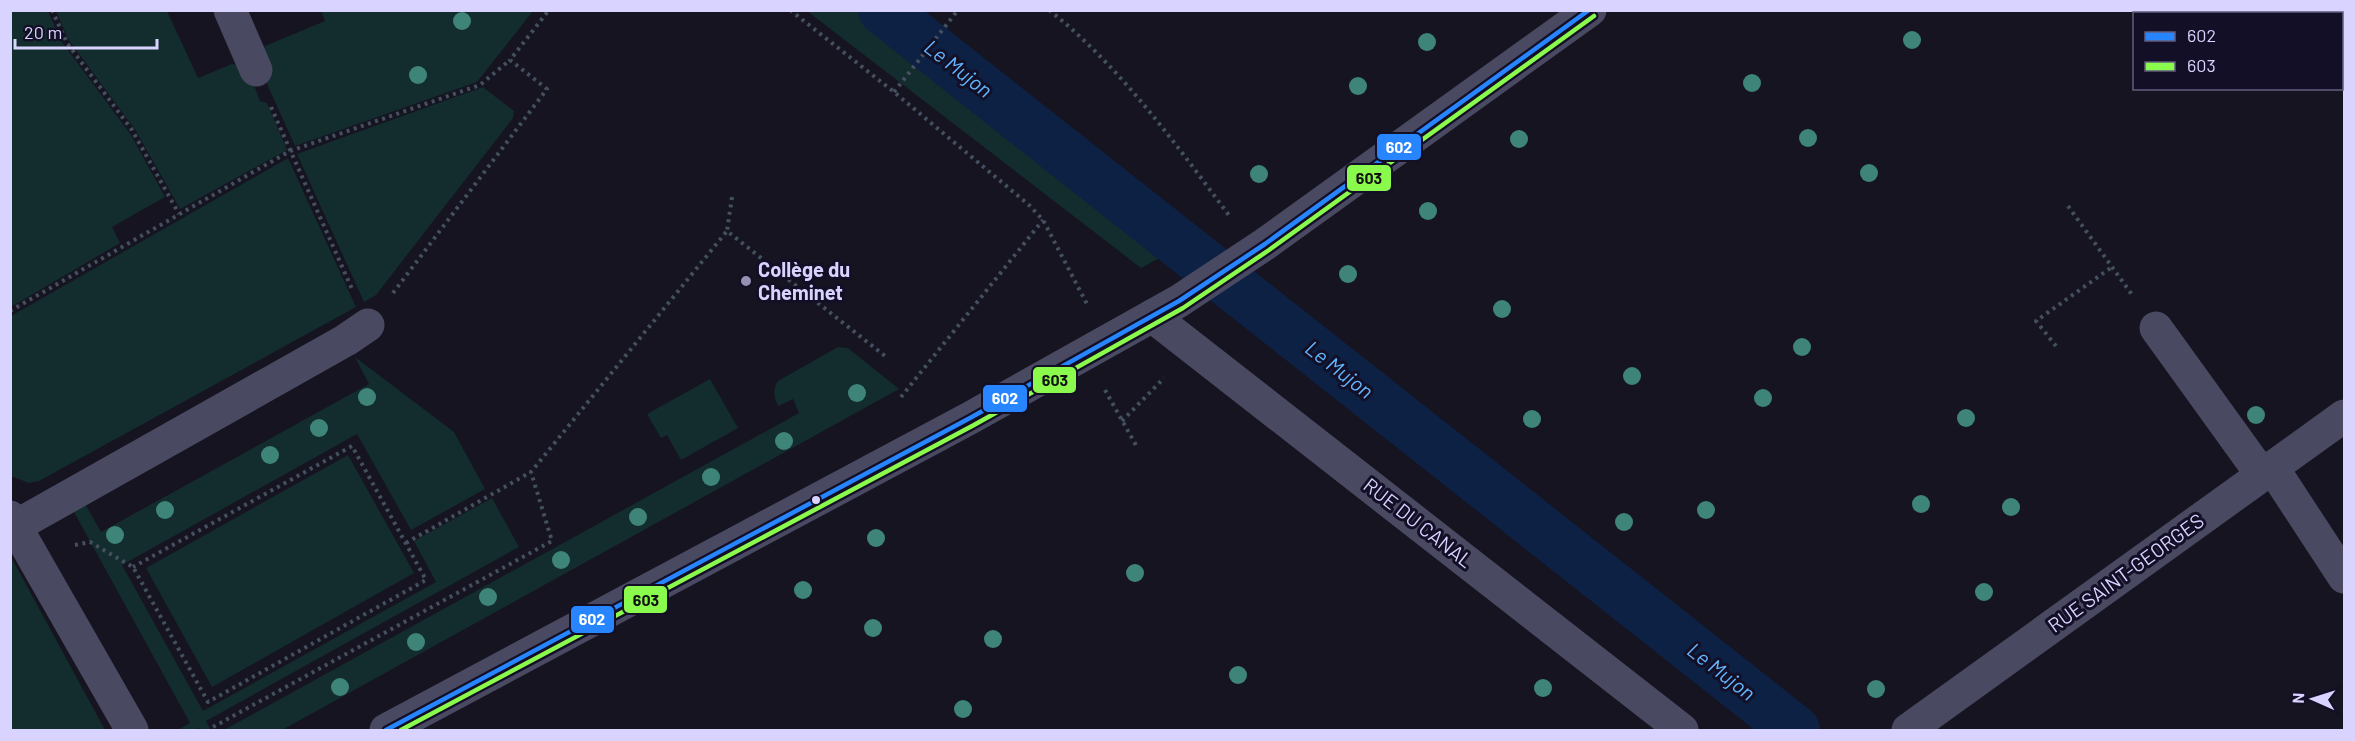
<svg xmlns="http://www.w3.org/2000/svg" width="2355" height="741" font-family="Barlow,sans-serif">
<rect width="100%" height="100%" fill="#161421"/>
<!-- green -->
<g fill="#132c2d">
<polygon points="11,10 48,11 62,42 131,135 165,197 112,227 120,243 11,307"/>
<polygon points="56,11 167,11 198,78 232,64 247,67 260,101 267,103 287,150 180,209 136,131 68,39"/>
<polygon points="321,11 533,11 477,82 295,146 258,64 265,46 325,21"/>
<polygon points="807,11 876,11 1176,249 1141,268"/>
<polygon points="483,87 514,111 513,118 376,295 364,302 297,154"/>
<polygon points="288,158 356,307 39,481 29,483 11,476 11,316"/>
<path d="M 838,347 L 848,348 L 899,389 L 282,730 L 224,730 L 799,413 L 793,399 L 778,406 C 774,396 772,391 778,381 Z"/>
<polygon points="355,357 454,432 485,489 411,530 357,434 122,565 203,711 436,582 414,541 492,498 519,547 206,721 211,730 200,730 198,728 194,730 178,730 190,723 74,512 84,502 101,532 369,384"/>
<polygon points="710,379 738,428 681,460 667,435 661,438 647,414"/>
<polygon points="348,455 414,573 212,687 146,568"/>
<polygon points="10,557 11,557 105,730 11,730"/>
</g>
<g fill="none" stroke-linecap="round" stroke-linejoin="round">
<!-- canal -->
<polyline stroke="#0d2144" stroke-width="50" points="883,10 1795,730"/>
<!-- path -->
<g stroke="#44505f" stroke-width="4" stroke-dasharray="3 4.5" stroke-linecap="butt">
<polyline points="52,10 67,43 132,130 179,214"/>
<polyline points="790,10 894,92 1029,205 1043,220 1088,306"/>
<path d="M 1049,10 C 1121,67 1177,146 1231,218"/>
<polyline points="894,92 958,10"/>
<polyline points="271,107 352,289"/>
<polyline points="732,197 727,231 885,356"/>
<polyline points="2068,206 2133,296"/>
<polyline points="393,293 547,89 510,60 549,10"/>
<polyline points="10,311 290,151 480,85 510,60"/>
<polyline points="2056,346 2036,321 2112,267"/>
<polyline points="1105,390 1137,447"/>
<polyline points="901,397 1043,220"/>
<polyline points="1122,421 1164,378"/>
<polyline points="406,543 531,472"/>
<polyline points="75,545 90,542 133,567 208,702 426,580 352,446 133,567"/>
<polyline points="213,727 552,541 531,472 727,231"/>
</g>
<!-- minor -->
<g stroke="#4a4962" stroke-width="33">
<polyline points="230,10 256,70"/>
<polyline points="1152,316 1682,730"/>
<polyline points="2156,328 2262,475"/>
<polyline points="2272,467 2344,577"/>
<polyline points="10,517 132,730"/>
<polyline points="16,526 346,340 368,325"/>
<polyline points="386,730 970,418 1179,301 1265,244 1590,10"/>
<polyline points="1908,730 2344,416"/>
</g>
<!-- bus-1 casing -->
<g stroke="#130f26" stroke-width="9">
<polyline id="bus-1" points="386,730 970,418 1179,301 1265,244 1589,10"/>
</g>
<!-- bus-2 casing -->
<g stroke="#130f26" stroke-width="9">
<polyline id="bus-2" points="401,730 974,425 1183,308 1269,250 1594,16"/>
</g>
<!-- bus-1 -->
<use href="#bus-1" stroke="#2685ff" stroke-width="4.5"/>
<!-- bus-2 -->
<use href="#bus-2" stroke="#8afa4d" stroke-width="4.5"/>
</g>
<!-- trees -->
<g fill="#3e8478">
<circle cx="462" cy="21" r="9"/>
<circle cx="1912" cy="40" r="9"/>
<circle cx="1427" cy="42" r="9"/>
<circle cx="418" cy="75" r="9"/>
<circle cx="1752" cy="83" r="9"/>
<circle cx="1358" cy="86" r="9"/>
<circle cx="1808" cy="138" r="9"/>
<circle cx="1519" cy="139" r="9"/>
<circle cx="1869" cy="173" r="9"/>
<circle cx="1259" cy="174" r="9"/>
<circle cx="1428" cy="211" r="9"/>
<circle cx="1348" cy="274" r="9"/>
<circle cx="1502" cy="309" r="9"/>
<circle cx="1802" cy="347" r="9"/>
<circle cx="1632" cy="376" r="9"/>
<circle cx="857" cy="393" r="9"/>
<circle cx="367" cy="397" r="9"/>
<circle cx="1763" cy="398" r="9"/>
<circle cx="2256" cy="415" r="9"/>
<circle cx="1966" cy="418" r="9"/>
<circle cx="1532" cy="419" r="9"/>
<circle cx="319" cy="428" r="9"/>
<circle cx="784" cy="441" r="9"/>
<circle cx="270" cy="455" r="9"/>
<circle cx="711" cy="477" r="9"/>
<circle cx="1921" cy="504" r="9"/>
<circle cx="2011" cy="507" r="9"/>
<circle cx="165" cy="510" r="9"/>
<circle cx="1706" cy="510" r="9"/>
<circle cx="638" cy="517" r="9"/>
<circle cx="1624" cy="522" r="9"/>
<circle cx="115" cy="535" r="9"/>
<circle cx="876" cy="538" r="9"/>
<circle cx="561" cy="560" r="9"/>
<circle cx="1135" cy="573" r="9"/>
<circle cx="803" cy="590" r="9"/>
<circle cx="1984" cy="592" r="9"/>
<circle cx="488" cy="597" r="9"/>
<circle cx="873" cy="628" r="9"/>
<circle cx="993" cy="639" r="9"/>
<circle cx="416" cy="642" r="9"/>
<circle cx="1238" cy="675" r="9"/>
<circle cx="340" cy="687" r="9"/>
<circle cx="1543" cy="688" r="9"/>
<circle cx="1876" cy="689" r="9"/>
<circle cx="963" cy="709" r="9"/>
</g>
<!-- markers -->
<circle fill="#9591b1" stroke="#130f26" stroke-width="2" cx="746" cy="281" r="6"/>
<circle fill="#d9d4ff" stroke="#130f26" stroke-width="2" cx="816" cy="500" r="5"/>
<g text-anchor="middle" stroke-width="6" stroke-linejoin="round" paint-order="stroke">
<!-- poi labels -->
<g font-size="20" font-weight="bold" fill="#d9d4ff" stroke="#130f26" text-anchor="start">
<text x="758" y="277">Collège du<tspan x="758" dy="23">Cheminet</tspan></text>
</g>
<!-- street labels -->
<g font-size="20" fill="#d9d4ff" stroke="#130f26">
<text transform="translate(1418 523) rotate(38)" y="7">RUE DU CANAL</text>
<text transform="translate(2126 573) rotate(-36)" y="7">RUE SAINT-GEORGES</text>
</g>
<!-- water labels -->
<g font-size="21" font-style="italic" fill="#62b6ff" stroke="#130f26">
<text transform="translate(958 69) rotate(38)" y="7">Le Mujon</text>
<text transform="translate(1339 370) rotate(38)" y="7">Le Mujon</text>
<text transform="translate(1721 672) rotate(38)" y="7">Le Mujon</text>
</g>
</g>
<g stroke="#130f26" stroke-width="2">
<rect x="1376" y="133" width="46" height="28" rx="6" fill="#2685ff"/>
<rect x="1346" y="164" width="46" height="28" rx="6" fill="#8afa4d"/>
<rect x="1032" y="366" width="45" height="28" rx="6" fill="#8afa4d"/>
<rect x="982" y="384" width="46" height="29" rx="6" fill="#2685ff"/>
<rect x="623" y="585" width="45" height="29" rx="6" fill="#8afa4d"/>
<rect x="570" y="605" width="45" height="29" rx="6" fill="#2685ff"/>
</g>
<g font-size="16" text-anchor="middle" font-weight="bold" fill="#fff">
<text x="1399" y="153">602</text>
<text x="1005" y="404">602</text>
<text x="592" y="625">602</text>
</g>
<g font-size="16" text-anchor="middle" font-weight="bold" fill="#111">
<text x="1369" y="184">603</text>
<text x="1055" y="386">603</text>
<text x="646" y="606">603</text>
</g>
<!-- border -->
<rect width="2355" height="741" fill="none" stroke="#d9d4ff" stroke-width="24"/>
<!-- legend -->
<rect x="2133" y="12" width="210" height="78" fill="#130f26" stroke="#625e7d" stroke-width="1.5"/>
<rect x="2145" y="32" width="30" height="9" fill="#2685ff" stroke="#625e7d" stroke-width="1.5"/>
<text x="2187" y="42" font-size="18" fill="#d9d4ff">602</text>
<rect x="2145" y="62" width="30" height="9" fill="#8afa4d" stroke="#625e7d" stroke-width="1.5"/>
<text x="2187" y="72" font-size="18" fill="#d9d4ff">603</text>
<!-- north arrow -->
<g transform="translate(2313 699) rotate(273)" stroke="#130f26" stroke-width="4.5" paint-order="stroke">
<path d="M0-4.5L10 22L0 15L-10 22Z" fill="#d9d4ff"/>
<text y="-9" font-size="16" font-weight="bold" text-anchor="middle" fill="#d9d4ff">N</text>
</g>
<!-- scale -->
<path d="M15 39v9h142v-9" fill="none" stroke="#d9d4ff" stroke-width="3"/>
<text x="24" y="39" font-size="18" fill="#d9d4ff" stroke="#130f26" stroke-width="4.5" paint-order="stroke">20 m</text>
</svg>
